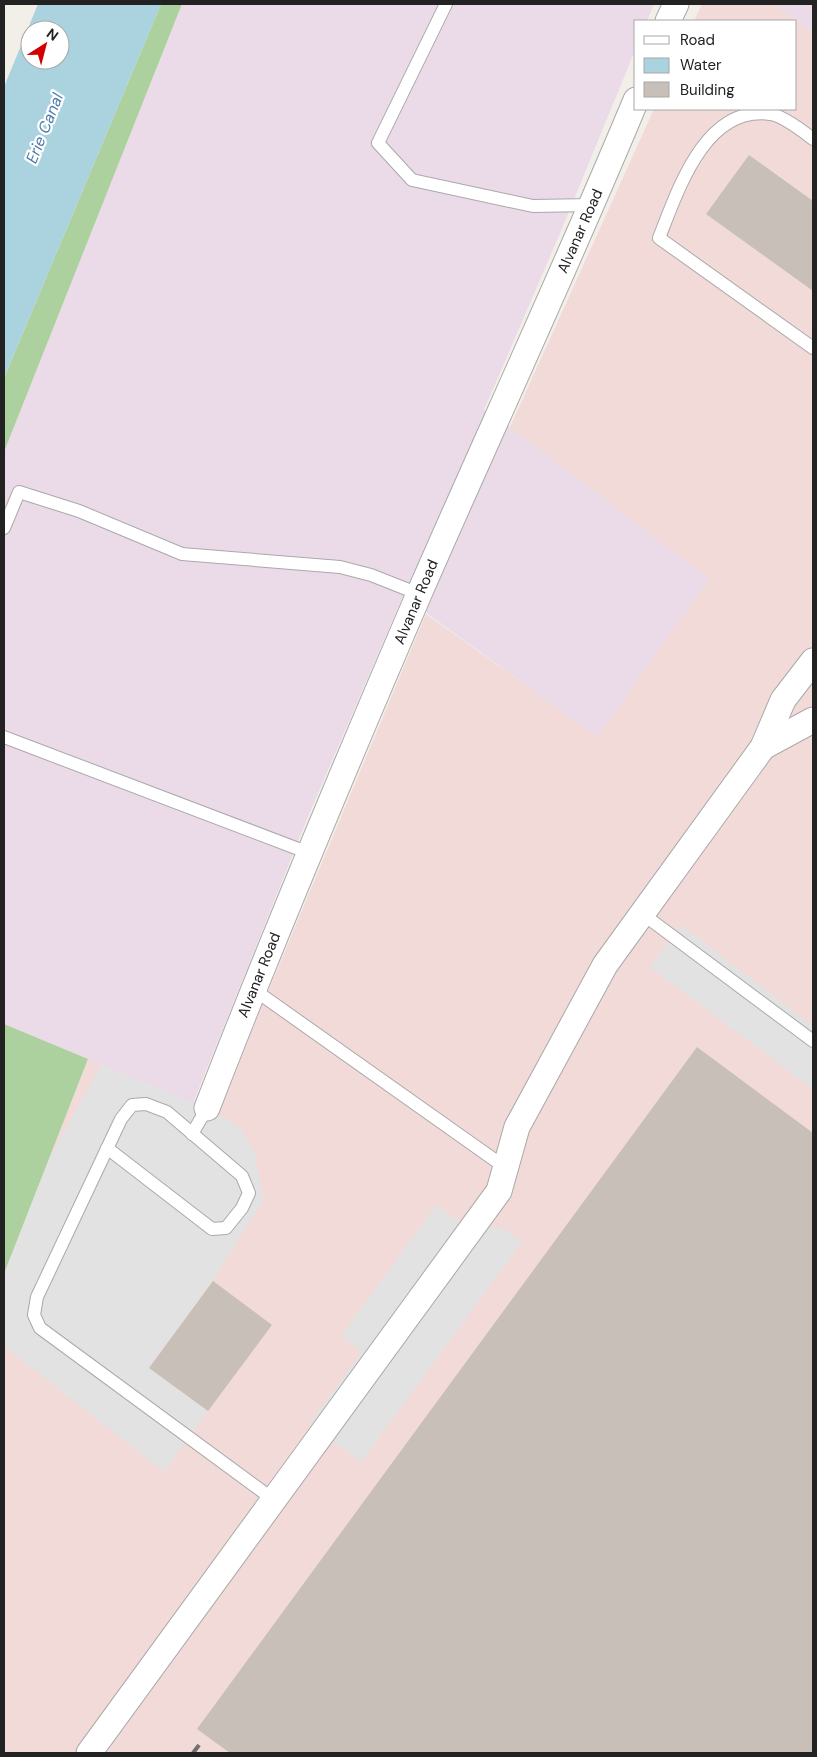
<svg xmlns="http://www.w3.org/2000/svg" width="817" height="1757" font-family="'DM Sans',sans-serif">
<rect width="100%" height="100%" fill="#f2efe9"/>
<!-- commercial -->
<polygon fill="#f2dad9" points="702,4 774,4 813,32 813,1753 4,1753 4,1274 88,1059 218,1111 426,614 597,736 708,579 510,427 654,109 796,109 796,21 694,21"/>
<!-- industrial -->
<g fill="#ebdbe8">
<polygon points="182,4 654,4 647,21 636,21 636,48 561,231 484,410 510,427 709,579 597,737 403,596 310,812 193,1103 4,1024 4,452"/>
<polygon points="774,4 813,4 813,32"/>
</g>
<!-- forest -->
<g fill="#add19e">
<polygon points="161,4 182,4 4,452 4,378"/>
<polygon points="4,1024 88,1059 4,1274"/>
</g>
<!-- parking -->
<g fill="#e2e2e2">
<polygon points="681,925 813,1026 813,1089 650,967"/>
<polygon points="101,1065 218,1112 243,1131 255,1154 263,1200 213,1281 149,1367 208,1411 164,1472 4,1346 4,1274 50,1157"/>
<polygon points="436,1205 453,1218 506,1230 522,1242 361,1462 309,1424 362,1352 341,1336"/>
</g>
<!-- water -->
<path fill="#aad3df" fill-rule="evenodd" d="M 38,4 L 161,4 L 4,378 L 4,87 ZM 30,30 L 60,30 L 60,60 L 30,60 Z"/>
<!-- building -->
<g fill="#c7bfb8">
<polygon points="749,155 813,201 813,291 706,214"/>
<polygon points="697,1047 813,1133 813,1753 230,1753 197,1729"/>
<polygon points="213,1281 272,1325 208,1411 149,1368"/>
</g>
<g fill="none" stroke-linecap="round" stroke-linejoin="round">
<!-- service casing -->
<g stroke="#a9a9a9" stroke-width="14">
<g id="service">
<polyline points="446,4 378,143 412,180 533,206 592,205"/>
<path d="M 813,139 C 804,132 781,115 770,114 C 705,105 678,190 659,238 L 813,348"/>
<polyline points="4,528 19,492 79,511 182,554 340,567 371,575 419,594"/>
<polyline points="4,737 309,853"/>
<polyline points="640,912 813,1041"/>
<polyline points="253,989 506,1168"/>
<polyline points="192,1134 207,1108"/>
<polyline points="107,1148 212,1229 226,1228 242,1208 249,1193 242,1176 167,1112 146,1104 132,1105 121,1119 37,1297 34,1315 40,1328 274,1500"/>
</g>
</g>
<!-- minor casing -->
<g stroke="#a9a9a9" stroke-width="27">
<g id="minor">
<polyline points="668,21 676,4"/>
<polyline points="763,747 813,720"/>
<path d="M 207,1108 C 274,935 346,764 419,594 C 491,429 567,266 636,100"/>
<polyline points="89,1753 499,1191 517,1127 605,965 763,747 783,700 813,661"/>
</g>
</g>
<!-- service -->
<use href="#service" stroke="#fff" stroke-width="12"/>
<!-- minor -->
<use href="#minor" stroke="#fff" stroke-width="25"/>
<!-- rail -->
<polyline stroke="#707070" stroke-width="4" stroke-dasharray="10 10" stroke-linecap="butt" points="193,1753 203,1740"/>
</g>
<g text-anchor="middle" stroke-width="4.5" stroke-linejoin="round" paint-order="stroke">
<!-- street labels -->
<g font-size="15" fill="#222" stroke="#fff">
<text transform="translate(580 231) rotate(-66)" y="5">Alvanar Road</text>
<text transform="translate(416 602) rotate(-67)" y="5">Alvanar Road</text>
<text transform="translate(259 975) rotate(-68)" y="5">Alvanar Road</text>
</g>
<!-- water labels -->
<g font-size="16" font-style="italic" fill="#4a7aab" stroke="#fff">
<text transform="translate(44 128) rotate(-68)" y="6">Erie Canal</text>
</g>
</g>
<!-- border -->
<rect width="817" height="1757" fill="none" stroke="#222222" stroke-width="10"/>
<!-- legend -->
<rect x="634" y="20" width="162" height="90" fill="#ffffff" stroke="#a7a7a7"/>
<rect x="644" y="36" width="25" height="8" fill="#ffffff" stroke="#a7a7a7"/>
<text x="680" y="45" font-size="15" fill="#222222">Road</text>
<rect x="644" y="58" width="25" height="15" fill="#aad3df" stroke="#a7a7a7"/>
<text x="680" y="70" font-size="15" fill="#222222">Water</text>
<rect x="644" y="82" width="25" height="15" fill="#c7bfb8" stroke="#a7a7a7"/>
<text x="680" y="95" font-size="15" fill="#222222">Building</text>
<!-- north arrow -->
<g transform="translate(45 45) rotate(36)"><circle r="24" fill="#ffffff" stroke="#a7a7a7"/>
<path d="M0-4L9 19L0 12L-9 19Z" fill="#d40000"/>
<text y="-8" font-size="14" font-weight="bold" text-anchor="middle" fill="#222222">N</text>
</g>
</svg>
